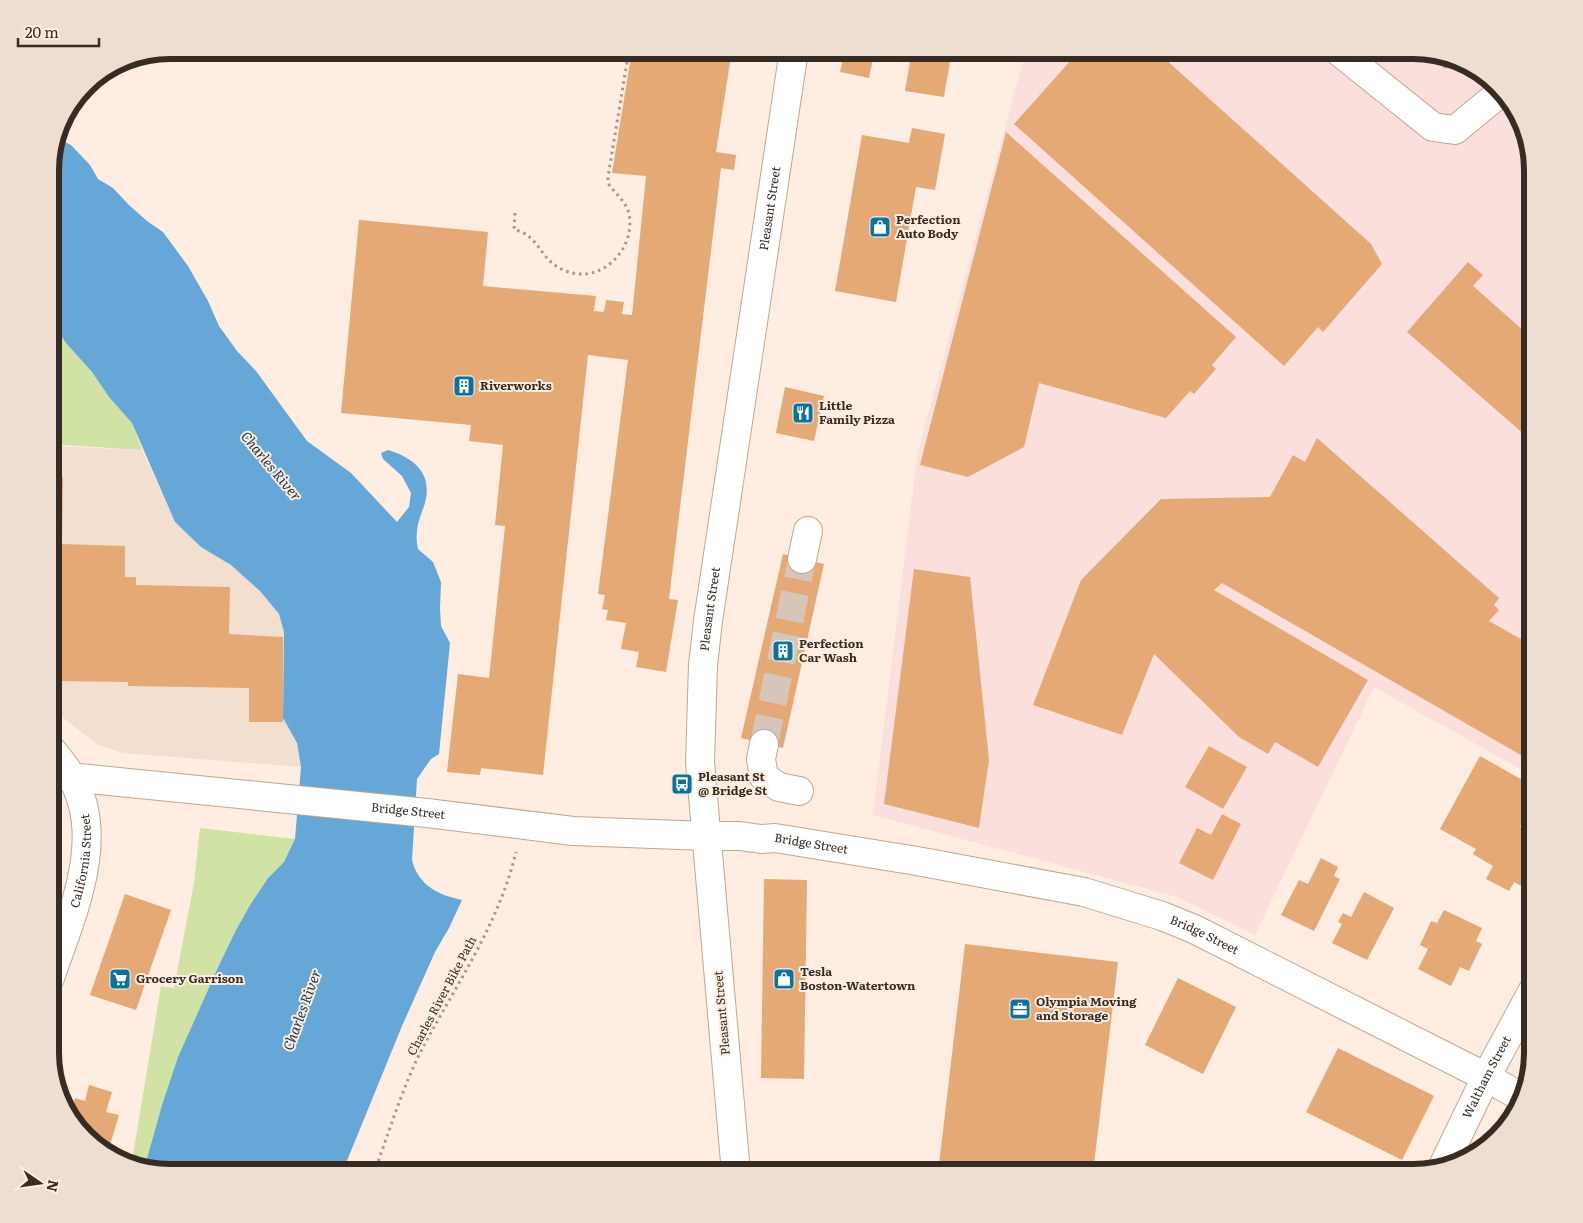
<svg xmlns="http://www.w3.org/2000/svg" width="1583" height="1223" font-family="Literata,serif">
<rect width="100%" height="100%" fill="#feede0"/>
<!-- commercial -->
<polygon fill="#f2dfcf" points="50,446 142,450 175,522 201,547 231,565 260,591 279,614 284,632 283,718 297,743 301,767 123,753 98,745 61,716 50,701"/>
<!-- industrial -->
<polygon fill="#fadfdd" points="1026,50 1414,50 1452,56 1487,75 1521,117 1533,169 1533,776 1374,687 1255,935 1177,897 873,815 917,456"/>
<!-- green -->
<g fill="#d0e2a4">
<polygon points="50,319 66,343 92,372 109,397 132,423 142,450 50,444"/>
<polygon points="200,828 295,839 284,862 268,878 250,905 236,930 220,963 178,1057 162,1105 144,1169 131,1167 161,986 174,988 194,883"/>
</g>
<!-- water -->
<path fill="#65a7d6" d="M 57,138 L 71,145 L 90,165 L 98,179 L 113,188 L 129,205 L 147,221 L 163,232 L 188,266 L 208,301 L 219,326 L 237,351 L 256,371 L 307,441 L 351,473 L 397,522 L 409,507 L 411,493 L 402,476 L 383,459 L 381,453 L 388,450 C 414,458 433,473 425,503 C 422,513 417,523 417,533 C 416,538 417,544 418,549 L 433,562 L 441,582 L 440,608 L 441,626 L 450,643 L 439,754 L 431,759 L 417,779 L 412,860 C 418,885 438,895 462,900 L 449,928 L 435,952 L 402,1026 L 342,1173 L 169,1173 L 144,1169 L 162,1105 L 178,1057 L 220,963 L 236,930 L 250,905 L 268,878 L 284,862 L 295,839 L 301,767 L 297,743 L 283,718 L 284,632 L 279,614 L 260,591 L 242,575 L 231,565 L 201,547 L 175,522 L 132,423 L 109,397 L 92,372 L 66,343 L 50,319 L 50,161 Z"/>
<!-- building -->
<g fill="#e4a975">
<polygon points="632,50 732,50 716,152 736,155 734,170 721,168 669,599 678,600 666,672 636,667 639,652 621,649 626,623 606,620 608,610 602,609 605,595 598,594 628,360 588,355 543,775 481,768 480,775 447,772 458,674 489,678 505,526 495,525 503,445 469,441 471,425 341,413 359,220 488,232 483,286 596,296 594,311 604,312 606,300 624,302 622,314 632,315 646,176 612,173"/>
<polygon points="845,50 875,50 869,78 840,72"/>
<polygon points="912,50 952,50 944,97 905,91"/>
<polygon points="1080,50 1155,50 1371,244 1382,264 1323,332 1318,327 1284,366 1014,124"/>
<polygon points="1423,51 1452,56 1454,57 1445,69"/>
<polygon points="912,128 945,134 935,190 916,187 896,302 835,291 862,135 909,143"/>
<polygon points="1006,132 1236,337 1212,365 1216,369 1194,394 1190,391 1166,418 1039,383 1024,447 968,477 920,465"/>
<polygon points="1468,262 1483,275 1473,286 1533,339 1533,442 1407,332"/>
<polygon points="785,387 824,396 814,441 776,433"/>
<polygon points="1317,438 1499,598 1494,605 1499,610 1489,621 1533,646 1533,762 1222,583 1214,590 1368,680 1318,767 1275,742 1268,754 1239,737 1154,654 1122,735 1033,705 1081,580 1161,499 1270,497 1293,455 1305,462"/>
<polygon points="50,476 63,477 62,544 125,546 125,577 136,577 136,585 230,587 229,634 283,637 283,722 249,722 249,688 128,686 128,682 54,681 56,594 50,594"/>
<polygon points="783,554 824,564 783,748 741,738"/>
<polygon points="914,569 970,577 989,760 979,828 884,804"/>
<polygon points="1209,746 1247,767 1223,809 1185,787"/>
<polygon points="1480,756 1533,786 1533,803 1520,827 1533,834 1533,892 1514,882 1509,891 1486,879 1493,866 1473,854 1476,849 1440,829"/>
<polygon points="1222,814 1241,824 1213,880 1179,863 1197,828 1211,835"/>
<polygon points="1321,858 1338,867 1334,876 1340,879 1314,931 1281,915 1299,880 1308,884"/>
<polygon points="764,879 807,880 804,1079 761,1078"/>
<polygon points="1364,892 1394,908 1367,960 1332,943 1342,924 1338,922 1343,913 1351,917"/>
<polygon points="125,894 171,910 136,1010 90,995"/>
<polygon points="1444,910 1482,928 1476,941 1482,944 1469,971 1460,967 1451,986 1418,969 1428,949 1420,945 1431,921 1437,923"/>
<polygon points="965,944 1118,962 1093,1173 938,1173"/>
<polygon points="1178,978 1236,1007 1203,1074 1145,1045"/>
<polygon points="1338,1048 1434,1096 1402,1160 1306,1112"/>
<polygon points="89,1085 112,1092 106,1112 119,1115 108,1152 96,1148 70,1115 75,1098 85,1101"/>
</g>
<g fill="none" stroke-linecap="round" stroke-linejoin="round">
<!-- minor-tunnel -->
<polyline stroke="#d6c6ba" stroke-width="28" stroke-dasharray="28 14" stroke-linecap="butt" points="764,744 802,559"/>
<!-- minor casing -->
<g stroke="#c0a791" stroke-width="30">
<g id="minor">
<polyline points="1337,50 1433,127 1455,130 1501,92"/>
<polyline points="802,559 808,531"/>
<polyline points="764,744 761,759 764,777 779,787 799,791"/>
<path id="s1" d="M 50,775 L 427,813 L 573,831 L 707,836 L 740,836 L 761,839 L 775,838 L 917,861 L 1084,892 L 1162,916 L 1194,929 L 1486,1077 L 1523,1098"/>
<path id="s2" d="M 50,978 C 71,916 108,838 71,776 C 65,766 57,757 50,748"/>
<path id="s3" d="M 1443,1166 L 1486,1077 L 1533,990"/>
<path id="s4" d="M 736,1173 L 700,762 L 703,665 L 708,621 L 794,50"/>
</g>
</g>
<!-- path -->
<g stroke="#a5978c" stroke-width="3" stroke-dasharray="2.5 4" stroke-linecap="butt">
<path d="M 515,213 L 514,229 C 518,231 523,232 527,235 C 542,246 544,263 566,271 C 601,285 636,249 629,214 C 626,201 615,194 608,183 L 608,177 L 629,50"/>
<path d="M 374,1173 C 389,1132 404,1083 424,1045 C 458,982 499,923 516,852"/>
</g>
<!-- minor -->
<use href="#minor" stroke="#fff" stroke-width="28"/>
</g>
<!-- icons -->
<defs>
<g id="shop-square" transform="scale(1.125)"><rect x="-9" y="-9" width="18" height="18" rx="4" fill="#09739f" stroke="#feede0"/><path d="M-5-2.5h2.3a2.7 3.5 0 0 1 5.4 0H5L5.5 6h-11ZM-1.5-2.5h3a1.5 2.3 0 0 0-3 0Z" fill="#fff"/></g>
<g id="building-square" transform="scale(1.125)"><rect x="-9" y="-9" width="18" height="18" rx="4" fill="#09739f" stroke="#feede0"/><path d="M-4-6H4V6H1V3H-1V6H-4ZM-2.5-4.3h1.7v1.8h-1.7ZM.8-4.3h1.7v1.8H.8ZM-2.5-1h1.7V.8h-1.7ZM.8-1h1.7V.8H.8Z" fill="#fff"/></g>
<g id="restaurant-square" transform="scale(1.125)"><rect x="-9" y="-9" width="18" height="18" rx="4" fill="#09739f" stroke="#feede0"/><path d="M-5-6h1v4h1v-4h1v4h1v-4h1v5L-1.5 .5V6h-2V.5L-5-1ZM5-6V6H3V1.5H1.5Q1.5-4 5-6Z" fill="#fff"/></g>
<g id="bus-square" transform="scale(1.125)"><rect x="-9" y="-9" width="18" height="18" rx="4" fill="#09739f" stroke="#feede0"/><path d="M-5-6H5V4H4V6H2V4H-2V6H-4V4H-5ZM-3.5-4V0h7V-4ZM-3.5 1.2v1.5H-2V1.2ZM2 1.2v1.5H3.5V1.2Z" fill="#fff"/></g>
<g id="supermarket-square" transform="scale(1.125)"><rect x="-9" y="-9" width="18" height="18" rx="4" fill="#09739f" stroke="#feede0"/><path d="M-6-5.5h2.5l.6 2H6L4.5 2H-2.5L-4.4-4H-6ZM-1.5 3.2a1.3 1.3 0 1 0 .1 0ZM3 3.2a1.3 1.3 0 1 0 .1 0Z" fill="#fff"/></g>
<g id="office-square" transform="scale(1.125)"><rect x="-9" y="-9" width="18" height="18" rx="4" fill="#09739f" stroke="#feede0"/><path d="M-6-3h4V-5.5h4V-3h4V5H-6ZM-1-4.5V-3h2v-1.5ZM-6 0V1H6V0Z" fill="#fff"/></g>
</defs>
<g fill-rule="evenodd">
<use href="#shop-square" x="880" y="227"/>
<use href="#building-square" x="464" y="386"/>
<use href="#restaurant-square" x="803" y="413"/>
<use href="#building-square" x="783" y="651"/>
<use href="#bus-square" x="682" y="784"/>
<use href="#supermarket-square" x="120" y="979"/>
<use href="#shop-square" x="784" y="979"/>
<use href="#office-square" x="1020" y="1009"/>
</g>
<g text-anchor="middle" stroke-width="4" stroke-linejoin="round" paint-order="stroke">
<!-- street labels -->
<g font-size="12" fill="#362c23" stroke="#feede0">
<text dy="4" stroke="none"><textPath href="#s4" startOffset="971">Pleasant Street</textPath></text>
<text dy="4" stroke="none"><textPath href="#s4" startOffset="566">Pleasant Street</textPath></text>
<text dy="4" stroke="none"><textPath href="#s1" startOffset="360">Bridge Street</textPath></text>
<text dy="4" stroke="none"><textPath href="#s1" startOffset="765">Bridge Street</textPath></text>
<text dy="4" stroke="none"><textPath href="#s2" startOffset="122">California Street</textPath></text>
<text dy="4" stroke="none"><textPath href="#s1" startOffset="1170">Bridge Street</textPath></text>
<text transform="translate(442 996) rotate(-62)" y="4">Charles River Bike Path</text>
<text transform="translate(722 1013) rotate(-95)" y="4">Pleasant Street</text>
<text dy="4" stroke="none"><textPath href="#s3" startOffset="99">Waltham Street</textPath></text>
</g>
<!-- poi labels -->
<g font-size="12" font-weight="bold" fill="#362c23" stroke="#feede0" text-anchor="start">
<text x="896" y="224">Perfection<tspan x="896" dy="14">Auto Body</tspan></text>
<text x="480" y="390">Riverworks</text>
<text x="819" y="410">Little<tspan x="819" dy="14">Family Pizza</tspan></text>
<text x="799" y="648">Perfection<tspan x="799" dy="14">Car Wash</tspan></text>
<text x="698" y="781">Pleasant St<tspan x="698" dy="14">@ Bridge St</tspan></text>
<text x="800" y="976">Tesla<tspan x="800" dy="14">Boston-Watertown</tspan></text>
<text x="136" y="983">Grocery Garrison</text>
<text x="1036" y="1006">Olympia Moving<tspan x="1036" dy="14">and Storage</tspan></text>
</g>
<!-- water labels -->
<g font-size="14" font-style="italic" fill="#163348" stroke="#feede0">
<text transform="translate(271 466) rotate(50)" y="5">Charles River</text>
<text transform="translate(302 1010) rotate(-70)" y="5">Charles River</text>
</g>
</g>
<!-- crop -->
<path d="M0 0H1583V1223H0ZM170 59H1413A111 111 0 0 1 1524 170V1053A111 111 0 0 1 1413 1164H170A111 111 0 0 1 59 1053V170A111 111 0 0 1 170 59Z" fill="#eeded1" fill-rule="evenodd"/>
<path fill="none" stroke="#362c23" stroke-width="6" d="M170 59H1413A111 111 0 0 1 1524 170V1053A111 111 0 0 1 1413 1164H170A111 111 0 0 1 59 1053V170A111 111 0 0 1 170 59Z"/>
<!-- north arrow -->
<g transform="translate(40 1183) rotate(103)" stroke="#feede0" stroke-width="4" paint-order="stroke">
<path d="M0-4L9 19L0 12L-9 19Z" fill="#362c23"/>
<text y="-8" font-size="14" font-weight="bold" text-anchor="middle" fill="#362c23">N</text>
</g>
<!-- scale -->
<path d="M18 38v8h81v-8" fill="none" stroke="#362c23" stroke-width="2.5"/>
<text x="25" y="38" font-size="15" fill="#362c23" stroke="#feede0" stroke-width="4" paint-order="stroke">20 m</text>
</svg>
